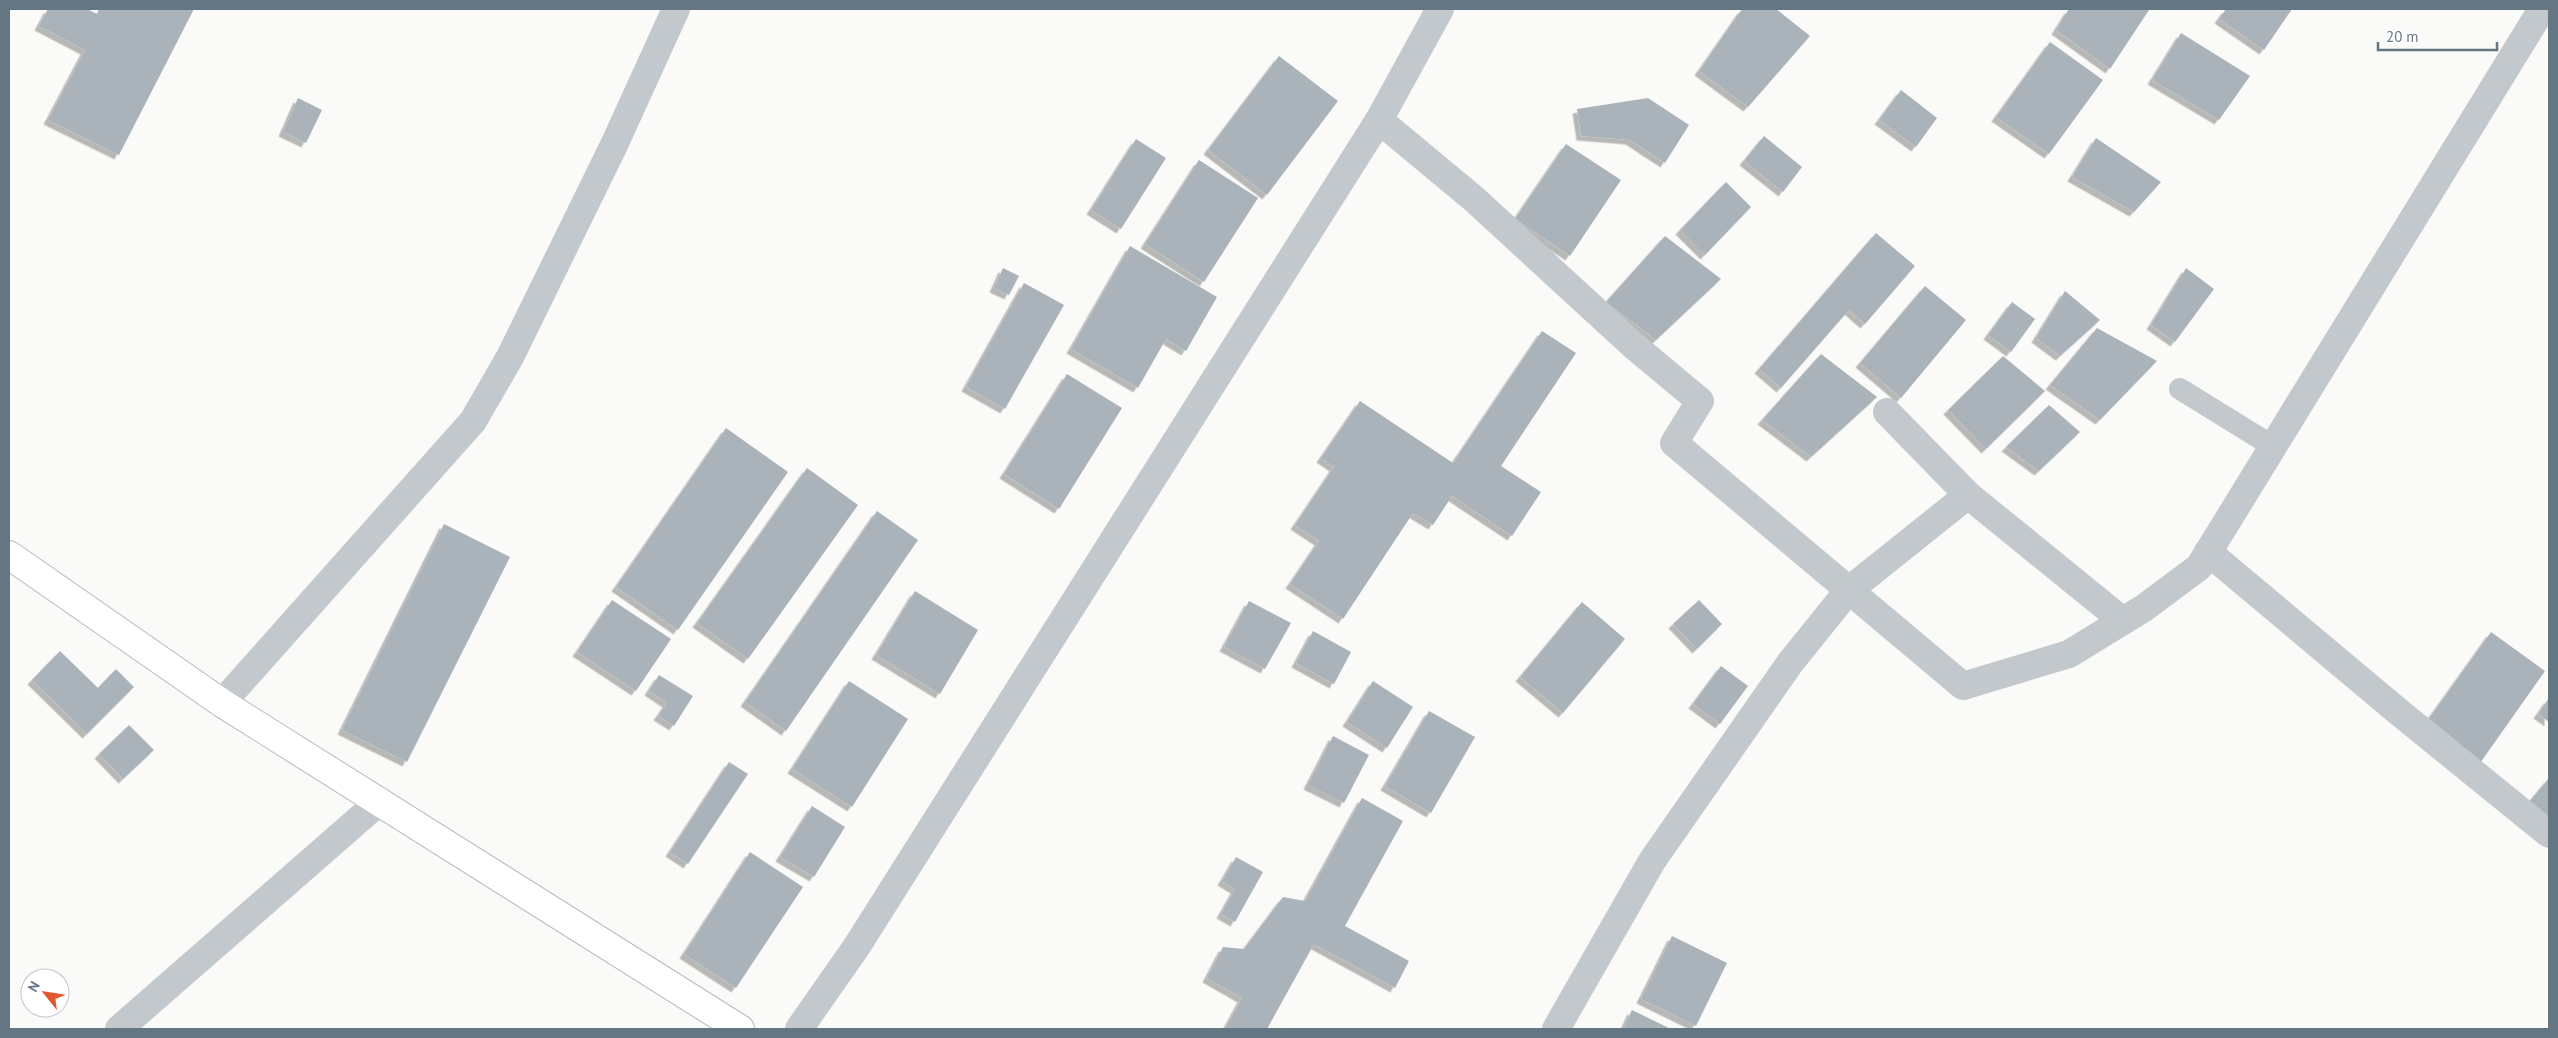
<svg xmlns="http://www.w3.org/2000/svg" width="2558" height="1038" font-family="'PT Sans',sans-serif">
<defs>
<filter id="shadow"><feDropShadow dx="-4.5" dy="4.5" stdDeviation="0" flood-color="#0004"/></filter>
</defs>
<rect width="100%" height="100%" fill="#fafaf8"/>
<!-- building -->
<g fill="#aab3b9" filter="url(#shadow)">
<polygon points="48,9 87,9 97,14 99,9 194,9 119,155 48,120 85,50 39,26"/>
<polygon points="1742,9 1776,9 1810,36 1748,107 1699,71"/>
<polygon points="2069,9 2147,9 2149,10 2110,69 2056,30"/>
<polygon points="2226,9 2292,9 2264,50 2219,19"/>
<polygon points="2181,33 2250,76 2219,120 2152,80"/>
<polygon points="2050,42 2103,80 2049,154 1996,117"/>
<polygon points="1279,56 1338,101 1267,195 1208,150"/>
<polygon points="1901,90 1937,118 1916,147 1879,120"/>
<polygon points="298,98 322,110 306,143 283,132"/>
<polygon points="1648,98 1689,125 1665,163 1630,140 1581,136 1577,109"/>
<polygon points="1764,136 1802,167 1783,192 1744,161"/>
<polygon points="2096,138 2161,182 2134,212 2072,177"/>
<polygon points="1136,139 1166,158 1121,229 1091,210"/>
<polygon points="1566,144 1621,180 1570,256 1515,219"/>
<polygon points="1199,160 1258,198 1204,282 1145,244"/>
<polygon points="1726,182 1751,207 1705,255 1680,230"/>
<polygon points="1876,233 1915,266 1865,324 1849,310 1781,388 1759,369"/>
<polygon points="1665,236 1721,279 1656,340 1606,302"/>
<polygon points="1130,246 1217,297 1186,351 1166,339 1138,388 1071,349"/>
<polygon points="1003,268 1019,276 1009,295 994,288"/>
<polygon points="2186,268 2214,289 2175,342 2151,325"/>
<polygon points="1024,283 1064,305 1005,409 966,387"/>
<polygon points="1925,286 1966,320 1901,398 1860,363"/>
<polygon points="2065,291 2100,320 2060,356 2036,338"/>
<polygon points="2012,302 2035,319 2011,352 1988,335"/>
<polygon points="2097,328 2157,361 2100,420 2050,385"/>
<polygon points="1542,331 1576,353 1501,466 1541,492 1512,536 1452,496 1433,525 1413,513 1343,619 1290,584 1319,541 1295,525 1334,467 1321,458 1360,401 1453,463"/>
<polygon points="1821,354 1877,397 1811,457 1762,420"/>
<polygon points="2003,356 2045,391 1986,449 1948,410"/>
<polygon points="1067,374 1122,408 1059,509 1004,474"/>
<polygon points="2049,405 2080,432 2039,471 2006,447"/>
<polygon points="726,428 788,472 678,630 616,587"/>
<polygon points="807,468 858,505 748,659 697,623"/>
<polygon points="877,511 918,540 786,731 745,702"/>
<polygon points="444,524 510,557 407,762 342,730"/>
<polygon points="915,591 978,630 940,694 876,655"/>
<polygon points="612,600 671,639 636,691 577,652"/>
<polygon points="1699,600 1722,624 1697,649 1673,624"/>
<polygon points="1249,601 1291,623 1265,669 1224,647"/>
<polygon points="1582,602 1625,639 1563,713 1520,677"/>
<polygon points="1313,631 1351,652 1334,684 1296,663"/>
<polygon points="2491,632 2545,671 2478,766 2423,727"/>
<polygon points="60,651 98,688 116,669 134,687 87,734 32,680"/>
<polygon points="1721,666 1748,686 1720,724 1693,704"/>
<polygon points="659,675 693,696 674,726 658,716 667,703 649,691"/>
<polygon points="849,681 908,719 852,807 792,769"/>
<polygon points="1373,681 1413,707 1387,748 1347,722"/>
<polygon points="2549,698 2549,722 2538,714"/>
<polygon points="1429,711 1475,737 1431,813 1385,786"/>
<polygon points="129,725 154,750 123,779 99,754"/>
<polygon points="1333,736 1369,755 1344,803 1308,785"/>
<polygon points="729,762 748,774 688,864 670,852"/>
<polygon points="2549,778 2549,827 2525,807"/>
<polygon points="1362,798 1403,821 1345,926 1409,961 1395,988 1314,944 1267,1029 1225,1029 1242,998 1207,978 1223,947 1244,949 1283,897 1305,901"/>
<polygon points="812,806 845,827 814,877 780,857"/>
<polygon points="750,852 803,887 736,988 684,954"/>
<polygon points="1236,857 1263,872 1235,922 1221,914 1235,889 1222,881"/>
<polygon points="1672,936 1727,963 1696,1026 1641,999"/>
<polygon points="1632,1010 1671,1029 1623,1029"/>
</g>
<g fill="none" stroke-linecap="round" stroke-linejoin="round">
<!-- secondary casing -->
<g stroke="#b3babf" stroke-width="30">
<polyline id="secondary" points="9,555 222,703 740,1029"/>
</g>
<!-- lane -->
<polyline stroke="#c3c8cc" stroke-width="22" points="2180,389 2274,447"/>
<!-- street -->
<g stroke="#c3c8cc" stroke-width="28">
<polyline points="1379,120 1474,199 1634,346 1700,401 1674,443 1963,686 2069,654 2144,608 2199,567 2542,9"/>
<polyline points="1968,495 2123,621"/>
<polyline points="2208,552 2400,713 2549,834"/>
<polyline points="222,703 473,421 510,357 614,145 676,9"/>
<polyline points="119,1029 380,801"/>
<polyline points="799,1029 857,946 1379,120 1440,9"/>
<polyline points="1556,1029 1652,861 1790,663 1848,591 1968,495 1887,412"/>
</g>
<!-- secondary -->
<use href="#secondary" stroke="#fff" stroke-width="28"/>
</g>
<!-- border -->
<rect width="2558" height="1038" fill="none" stroke="#657683" stroke-width="20"/>
<!-- north arrow -->
<g transform="translate(45 993) rotate(300)"><circle r="24" fill="#ffffff" stroke="#c1c8cd"/>
<path d="M0-4L9 19L0 12L-9 19Z" fill="#e4572e"/>
<text y="-8" font-size="14" font-weight="bold" text-anchor="middle" fill="#657683">N</text>
</g>
<!-- scale -->
<path d="M2378 42v8h119v-8" fill="none" stroke="#657683" stroke-width="2.5"/>
<text x="2386" y="42" font-size="15" fill="#657683" stroke="#ffffff" stroke-width="4" paint-order="stroke">20 m</text>
</svg>
